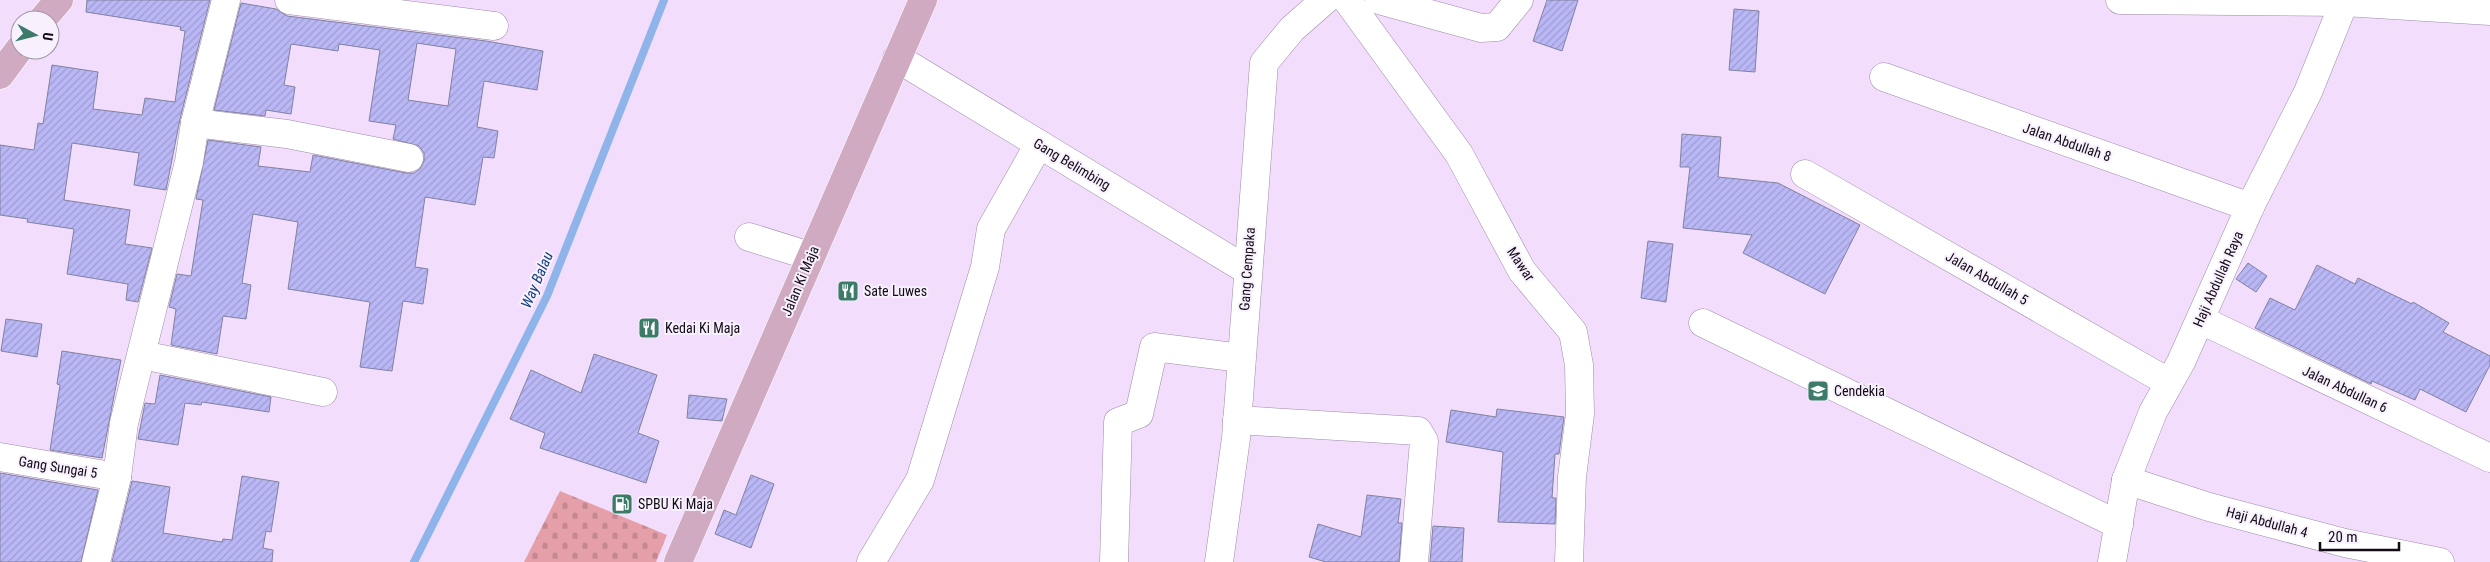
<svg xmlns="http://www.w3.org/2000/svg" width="2490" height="562" font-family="'Roboto Condensed',sans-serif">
<defs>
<pattern id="cemetery-stones" width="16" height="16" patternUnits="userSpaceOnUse" patternTransform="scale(1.25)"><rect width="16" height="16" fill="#e59fa8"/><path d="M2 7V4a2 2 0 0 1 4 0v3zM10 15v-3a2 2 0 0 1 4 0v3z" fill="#c38890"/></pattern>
<pattern id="building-hatch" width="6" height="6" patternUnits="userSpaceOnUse" patternTransform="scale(1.25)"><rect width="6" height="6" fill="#b9b7f5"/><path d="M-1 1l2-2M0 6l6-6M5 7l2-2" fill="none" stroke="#9e9cd1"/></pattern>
</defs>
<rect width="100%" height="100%" fill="#f2defc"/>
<!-- cemetery -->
<polygon fill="url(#cemetery-stones)" points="560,491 667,535 656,562 524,562"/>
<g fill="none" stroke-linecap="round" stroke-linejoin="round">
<!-- stream -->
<polyline stroke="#8fb4e9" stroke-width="8" points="414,562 547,296 664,0"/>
</g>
<!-- building -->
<g fill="url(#building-hatch)" stroke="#82819f" fill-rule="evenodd">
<polygon points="87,0 210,0 180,119 166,190 134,185 139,153 72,143 64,200 130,210 125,244 152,248 138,302 126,300 128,284 67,274 74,229 27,222 28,219 0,215 0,145 34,150 38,123 43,124 52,65 98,72 93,109 142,115 145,98 175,102 185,31 180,30 181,27 86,12"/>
<polygon points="1547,0 1578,0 1562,51 1533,41"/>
<path d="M 241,3 L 276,9 L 287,16 L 486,41 L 543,51 L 537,90 L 484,81 L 477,127 L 498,131 L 494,158 L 483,157 L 475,205 L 425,197 L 415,267 L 428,269 L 423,304 L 403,301 L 392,371 L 360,367 L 370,302 L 288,289 L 298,222 L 253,214 L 242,283 L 251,285 L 246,319 L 223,316 L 217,354 L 171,345 L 176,309 L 169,307 L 177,274 L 191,276 L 203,200 L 196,199 L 208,140 L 261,147 L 258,166 L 310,172 L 313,155 L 406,173 L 414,173 L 420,169 L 424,161 L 424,153 L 419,146 L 393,139 L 396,125 L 369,121 L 380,50 L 339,44 L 338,51 L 291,44 L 284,85 L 295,87 L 291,114 L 266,110 L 265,116 L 214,110 ZM 417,43 L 456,49 L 448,106 L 408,100 Z"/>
<polygon points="1734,9 1759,11 1755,72 1729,70"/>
<polygon points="1682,134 1721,137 1718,177 1778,183 1860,225 1825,294 1743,253 1752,235 1683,228 1690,167 1680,167"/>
<polygon points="1648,241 1673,244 1666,302 1641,298"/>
<polygon points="2248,263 2267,276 2256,292 2236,279"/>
<polygon points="2317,265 2355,284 2358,278 2412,304 2413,302 2449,323 2443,332 2490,356 2490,365 2466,412 2420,389 2415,400 2372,381 2371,384 2255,328 2270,298 2295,310"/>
<polygon points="6,319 42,324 37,357 1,351"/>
<polygon points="62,351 121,360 102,458 50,450 60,385 57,384"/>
<polygon points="594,354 657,375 638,433 659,441 646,483 540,448 545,433 510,419 531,370 581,393"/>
<polygon points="160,375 271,397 269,412 202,402 201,405 185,403 178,445 138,439 145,403 155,404"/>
<polygon points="689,395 727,399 722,421 687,418"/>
<polygon points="1497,409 1564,417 1559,454 1555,454 1552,498 1556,498 1555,524 1498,522 1503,452 1446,442 1451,410 1496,417"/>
<polygon points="0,473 98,490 81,562 0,562"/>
<polygon points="751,475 774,484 751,548 715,534 724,510 736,515"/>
<polygon points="242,476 279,482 271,532 266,531 263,548 273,550 272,562 112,562 132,481 170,487 163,533 222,542 223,539 232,540"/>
<polygon points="1367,495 1401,499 1398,523 1402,523 1399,562 1326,562 1309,557 1318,524 1361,537"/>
<polygon points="1433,526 1464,528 1462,562 1430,562"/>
</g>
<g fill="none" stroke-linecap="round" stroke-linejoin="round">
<!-- minor casing -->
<g stroke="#9d8ba6" stroke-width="29">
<g id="minor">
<polyline points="289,0 494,26"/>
<polyline points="1347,0 1459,154 1522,271 1573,332 1579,365 1580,414 1572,477 1569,562"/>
<polyline points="1379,0 1481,28 1497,27 1519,0"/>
<polyline points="2120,0 2344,2 2490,11"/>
<polyline points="897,58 1247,270"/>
<polyline points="1884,77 2250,207"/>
<polyline points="195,123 287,134 409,158"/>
<polyline points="1805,174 2168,382"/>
<polyline points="749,237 810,256"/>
<polyline points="2201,320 2490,458"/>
<polyline points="1703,323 2119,525"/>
<polyline points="142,355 323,392"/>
<polyline points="1237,420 1418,431 1424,441 1414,562"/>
<polyline points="0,457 117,477"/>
<polyline points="2126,480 2209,507 2345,543 2440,562"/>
<polyline points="96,562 117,477 124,423 189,162 195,123 226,0"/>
<polyline points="871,562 920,480 985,267 991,229 1039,144"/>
<polyline points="1114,562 1118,422 1139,414 1154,347 1241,358"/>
<polyline points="1219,562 1236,438 1264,63 1292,29 1325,0"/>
<polyline points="2112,562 2126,480 2153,412 2181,362 2250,207 2308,92 2345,0"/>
</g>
</g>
<!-- major casing -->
<g stroke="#fff" stroke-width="29">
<g id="major">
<polyline points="42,20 59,0"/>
<polyline points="0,75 20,48"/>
<polyline points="678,562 923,0"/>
</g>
</g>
<!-- minor -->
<use href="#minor" stroke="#fff" stroke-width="28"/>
<!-- major -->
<use href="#major" stroke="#d0aac1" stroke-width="28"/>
</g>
<!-- icons -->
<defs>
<g id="restaurant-square" transform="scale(1.125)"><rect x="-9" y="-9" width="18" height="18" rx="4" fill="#3c7b69" stroke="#f8f0fc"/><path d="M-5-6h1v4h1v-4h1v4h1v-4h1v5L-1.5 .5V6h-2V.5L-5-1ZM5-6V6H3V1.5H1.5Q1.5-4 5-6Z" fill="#fff"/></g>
<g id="school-square" transform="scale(1.125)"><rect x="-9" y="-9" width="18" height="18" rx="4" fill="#3c7b69" stroke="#f8f0fc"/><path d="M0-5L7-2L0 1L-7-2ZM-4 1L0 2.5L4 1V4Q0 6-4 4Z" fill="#fff"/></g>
<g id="fuel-square" transform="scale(1.125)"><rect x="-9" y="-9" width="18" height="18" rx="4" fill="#3c7b69" stroke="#f8f0fc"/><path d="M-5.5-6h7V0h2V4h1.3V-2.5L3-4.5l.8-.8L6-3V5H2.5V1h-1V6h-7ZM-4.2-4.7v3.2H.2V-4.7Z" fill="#fff"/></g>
</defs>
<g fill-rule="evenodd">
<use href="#restaurant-square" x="848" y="291"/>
<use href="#restaurant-square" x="649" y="328"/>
<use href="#school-square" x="1818" y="391"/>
<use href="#fuel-square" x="622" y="504"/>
</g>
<g text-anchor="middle" stroke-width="4" stroke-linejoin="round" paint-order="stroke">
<!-- street labels -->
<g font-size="14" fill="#120b15" stroke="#f8f0fc">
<text transform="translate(2067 142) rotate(19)" y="5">Jalan Abdullah 8</text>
<text transform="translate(1072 164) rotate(31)" y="5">Gang Belimbing</text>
<text transform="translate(1521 264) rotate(56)" y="5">Mawar</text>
<text transform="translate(1247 269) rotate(-86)" y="5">Gang Cempaka</text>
<text transform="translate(1987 278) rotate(30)" y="5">Jalan Abdullah 5</text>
<text transform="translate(2218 279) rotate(-66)" y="5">Haji Abdullah Raya</text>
<text transform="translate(800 281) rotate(-67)" y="5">Jalan Ki Maja</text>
<text transform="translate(2345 389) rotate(25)" y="5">Jalan Abdullan 6</text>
<text transform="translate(58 467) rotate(9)" y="5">Gang Sungai 5</text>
<text transform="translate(2267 522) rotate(15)" y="5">Haji Abdullah 4</text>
</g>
<!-- poi labels -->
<g font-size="14" fill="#120b15" stroke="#f8f0fc" text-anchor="start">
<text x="864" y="296">Sate Luwes</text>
<text x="665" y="333">Kedai Ki Maja</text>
<text x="1834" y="396">Cendekia</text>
<text x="638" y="509">SPBU Ki Maja</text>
</g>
<!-- water labels -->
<g font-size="15" font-style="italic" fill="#12407f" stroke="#f8f0fc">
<text transform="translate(537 280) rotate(-67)" y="5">Way Balau</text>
</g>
</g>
<!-- north arrow -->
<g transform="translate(35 35) rotate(97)"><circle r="24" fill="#f8f0fc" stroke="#9c94a0"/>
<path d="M0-4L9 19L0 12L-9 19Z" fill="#3c7b69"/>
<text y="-8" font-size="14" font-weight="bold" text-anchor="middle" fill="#120b15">U</text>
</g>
<!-- scale -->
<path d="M2320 542v8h79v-8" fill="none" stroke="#120b15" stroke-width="2.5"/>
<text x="2328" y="542" font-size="15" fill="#120b15" stroke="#f8f0fc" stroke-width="4" paint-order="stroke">20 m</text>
</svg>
